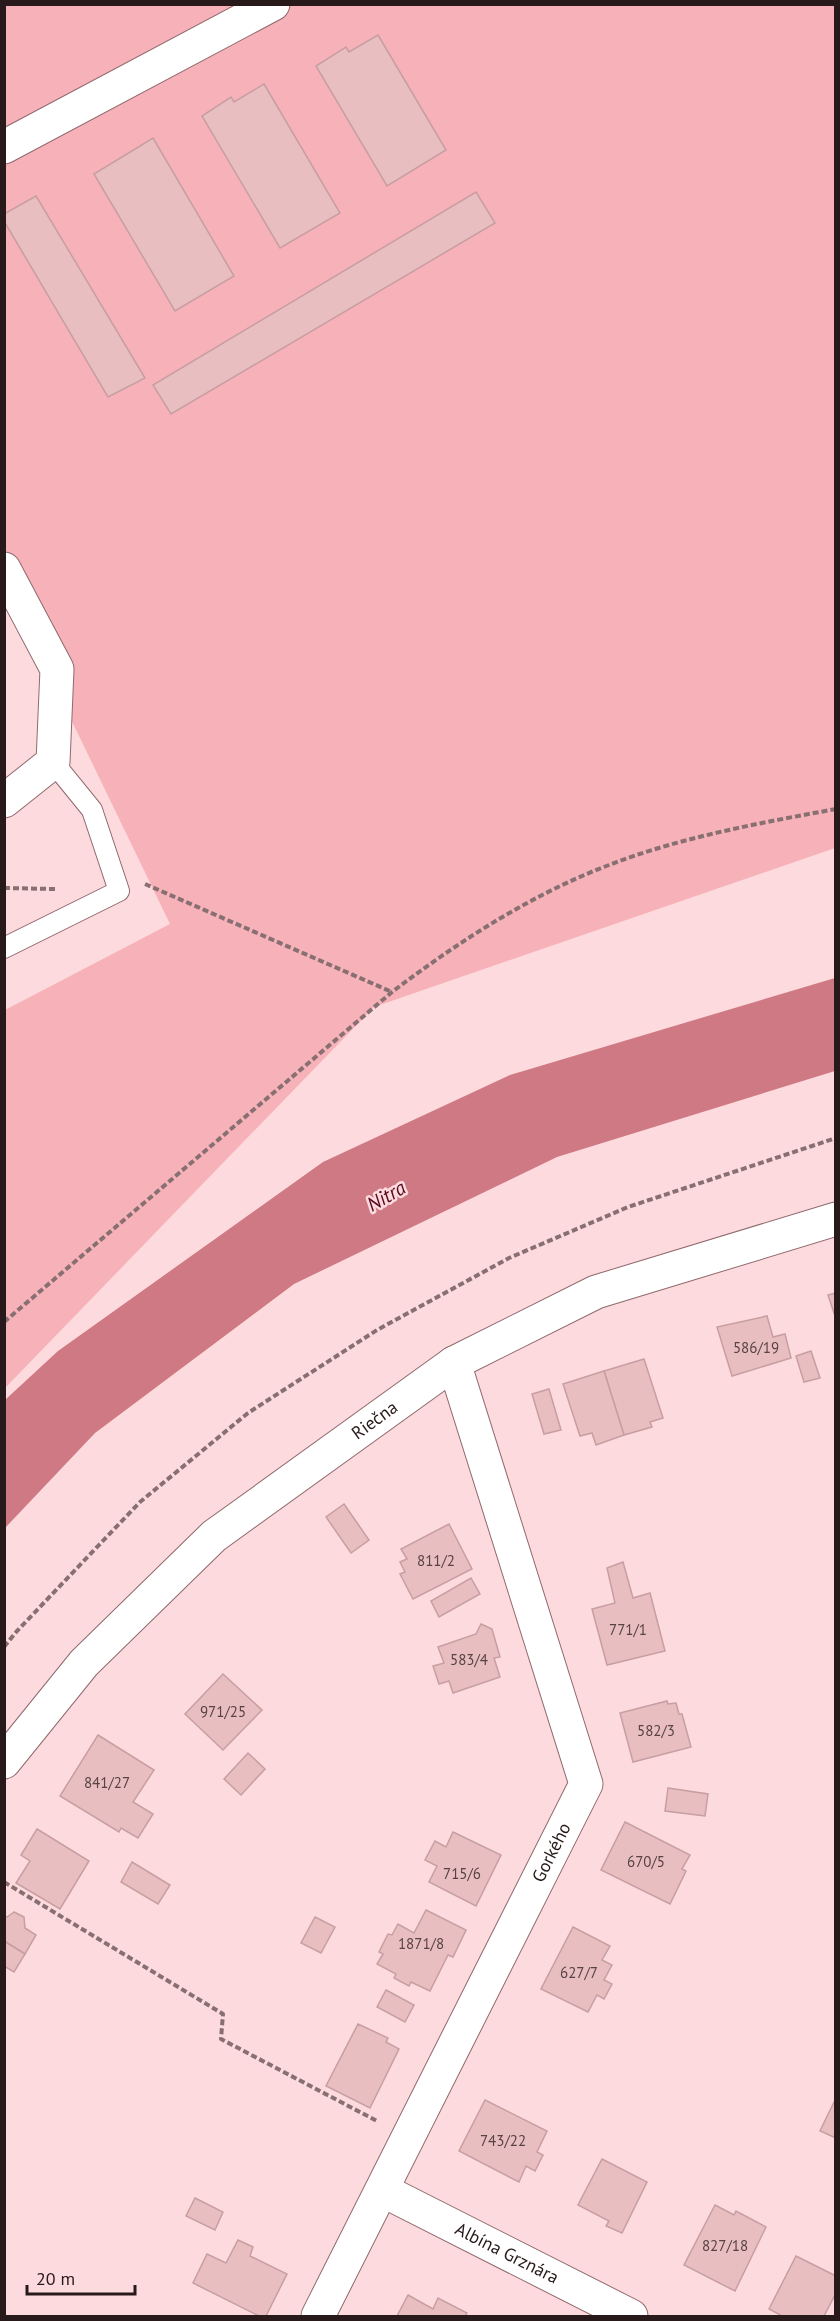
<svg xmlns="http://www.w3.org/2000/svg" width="840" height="2321" font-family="'PT Sans',sans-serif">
<rect width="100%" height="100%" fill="#fddadd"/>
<!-- green -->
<polygon fill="#f7b1b8" points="5,5 835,5 835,848 374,1007 5,1388 5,1010 170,924 5,583"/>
<!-- water -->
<polygon fill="#ce7983" points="835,978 835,1071 557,1157 294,1284 95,1433 5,1528 5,1400 58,1351 323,1162 510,1075"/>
<!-- building -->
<g fill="#e8bec1" stroke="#c79ea2" stroke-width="1.5">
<polygon points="378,35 446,150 387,186 316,66 346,47 349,52"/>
<polygon points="264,84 340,213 280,248 202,116 231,97 234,102"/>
<polygon points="153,138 234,276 175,311 94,174"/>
<polygon points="476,192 495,223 171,414 153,385"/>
<polygon points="36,196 145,378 108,397 4,221 4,214"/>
<polygon points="836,1293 836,1319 828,1295"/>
<polygon points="767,1316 773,1337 785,1334 791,1358 732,1376 717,1327"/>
<polygon points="811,1351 820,1378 804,1382 796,1356"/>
<polygon points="644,1359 663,1418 650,1422 652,1427 624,1435 604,1371"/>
<polygon points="604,1371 624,1435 596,1445 592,1433 580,1436 563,1384"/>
<polygon points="549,1389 561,1430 544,1434 532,1394"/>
<polygon points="344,1504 369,1540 351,1553 326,1517"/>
<polygon points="449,1524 472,1569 413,1599 400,1574 405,1572 400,1562 407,1559 401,1549"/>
<polygon points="623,1562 633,1598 650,1593 665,1651 607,1665 592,1609 615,1603 607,1568"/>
<polygon points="471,1578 480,1594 439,1617 431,1601"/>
<polygon points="481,1624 492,1629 500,1657 494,1658 500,1677 453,1693 449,1681 439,1684 433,1666 444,1663 438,1647 476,1634"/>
<polygon points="223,1674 262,1710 223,1750 185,1714"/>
<polygon points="667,1701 668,1704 676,1703 679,1714 682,1714 691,1747 633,1762 620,1713"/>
<polygon points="98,1735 154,1770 133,1802 153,1814 138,1838 121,1828 119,1832 60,1796"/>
<polygon points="248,1753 265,1769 241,1795 224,1779"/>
<polygon points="668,1788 708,1794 705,1816 665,1811"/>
<polygon points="625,1822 690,1855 682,1869 686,1871 670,1904 601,1870"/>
<polygon points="37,1829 89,1861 60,1909 16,1883 30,1861 21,1855"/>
<polygon points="453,1832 501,1855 476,1906 429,1882 437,1866 425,1860 435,1841 446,1847"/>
<polygon points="132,1862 170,1885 158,1904 121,1882"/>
<polygon points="426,1910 466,1930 453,1957 448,1955 430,1991 411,1982 409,1986 394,1978 396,1974 377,1964 383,1954 379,1952 388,1934 392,1935 398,1924 414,1933"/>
<polygon points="14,1912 24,1917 25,1928 36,1935 25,1954 4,1941 4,1916 7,1917"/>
<polygon points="315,1917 335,1927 321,1953 301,1943"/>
<polygon points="573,1927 610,1946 602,1960 612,1965 604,1980 612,1984 604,1999 597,1995 588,2012 541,1989"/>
<polygon points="4,1941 25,1954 14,1972 4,1966"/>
<polygon points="386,1990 414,2005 405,2022 377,2007"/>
<polygon points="358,2024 388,2038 386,2042 399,2049 370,2108 326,2086"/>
<polygon points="836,2098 836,2138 820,2131"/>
<polygon points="485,2100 547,2131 537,2152 543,2155 535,2171 526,2166 519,2182 459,2151"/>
<polygon points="602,2159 647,2182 622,2233 606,2226 609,2221 578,2205"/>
<polygon points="195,2198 223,2212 215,2230 186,2216"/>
<polygon points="715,2205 734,2215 736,2211 766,2227 735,2291 684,2265"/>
<polygon points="238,2240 253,2247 250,2256 287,2274 266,2316 259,2316 193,2283 207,2254 226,2263"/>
<polygon points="796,2256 836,2276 836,2293 824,2316 782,2316 769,2309"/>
<polygon points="408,2295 433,2309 438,2298 467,2313 465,2316 397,2316"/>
</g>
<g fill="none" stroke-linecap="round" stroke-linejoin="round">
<!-- lane casing -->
<g stroke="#8f696d" stroke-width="22">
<polyline id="lane" points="4,948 119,891 92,810 53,762"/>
</g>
<!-- street casing -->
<g stroke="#8f696d" stroke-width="35">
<g id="street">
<polyline points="4,147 273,4"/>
<polyline points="4,569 57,669 53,762 4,801"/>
<path id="s1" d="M 4,1762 L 84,1663 L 214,1536 L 454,1363 L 596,1292 L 836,1219"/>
<path id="s2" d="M 382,2190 L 631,2316"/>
<path id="s3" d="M 318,2316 L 586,1784 L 454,1363"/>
</g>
</g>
<!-- path -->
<g stroke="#887072" stroke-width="4" stroke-dasharray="6 3" stroke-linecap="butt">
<polyline points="145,884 392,992"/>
<polyline points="4,888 55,889"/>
<path d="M 4,1322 L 392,992 C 458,942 532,894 609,865 C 681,837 760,823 836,809"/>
<polyline points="4,1647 17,1631 140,1502 248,1413 377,1330 509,1258 628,1207 836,1138"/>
<polyline points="4,1882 223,2014 221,2039 377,2121"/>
</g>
<!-- lane -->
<use href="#lane" stroke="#fff" stroke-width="20"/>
<!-- street -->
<use href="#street" stroke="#fff" stroke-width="33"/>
</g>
<g text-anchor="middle" stroke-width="5" stroke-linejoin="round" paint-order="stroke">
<!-- number labels -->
<g font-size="15" fill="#584244">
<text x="756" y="1353">586/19</text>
<text x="436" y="1566">811/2</text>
<text x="628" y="1635">771/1</text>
<text x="469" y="1665">583/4</text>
<text x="223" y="1717">971/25</text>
<text x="656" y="1736">582/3</text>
<text x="107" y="1788">841/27</text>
<text x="646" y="1867">670/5</text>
<text x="462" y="1879">715/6</text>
<text x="421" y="1949">1871/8</text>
<text x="579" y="1978">627/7</text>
<text x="503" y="2146">743/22</text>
<text x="725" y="2251">827/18</text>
</g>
<!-- street labels -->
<g font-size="18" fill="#28191a" stroke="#fddadd">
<text dy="6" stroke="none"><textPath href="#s1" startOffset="507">Riečna</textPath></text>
<text dy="6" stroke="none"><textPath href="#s3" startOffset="519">Gorkého</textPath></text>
<text dy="6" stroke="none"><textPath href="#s2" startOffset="140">Albína Grznára</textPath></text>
</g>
<!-- water labels -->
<g font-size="20" font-style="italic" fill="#56071c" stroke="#fddadd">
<text transform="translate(386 1196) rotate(-30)" y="7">Nitra</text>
</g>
</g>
<!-- border -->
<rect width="840" height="2321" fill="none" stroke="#28191a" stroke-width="12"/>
<!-- scale -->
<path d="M27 2285v9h108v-9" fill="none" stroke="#28191a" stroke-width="3"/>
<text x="36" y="2285" font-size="18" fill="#28191a" stroke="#fddadd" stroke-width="4.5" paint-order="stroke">20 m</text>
</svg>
